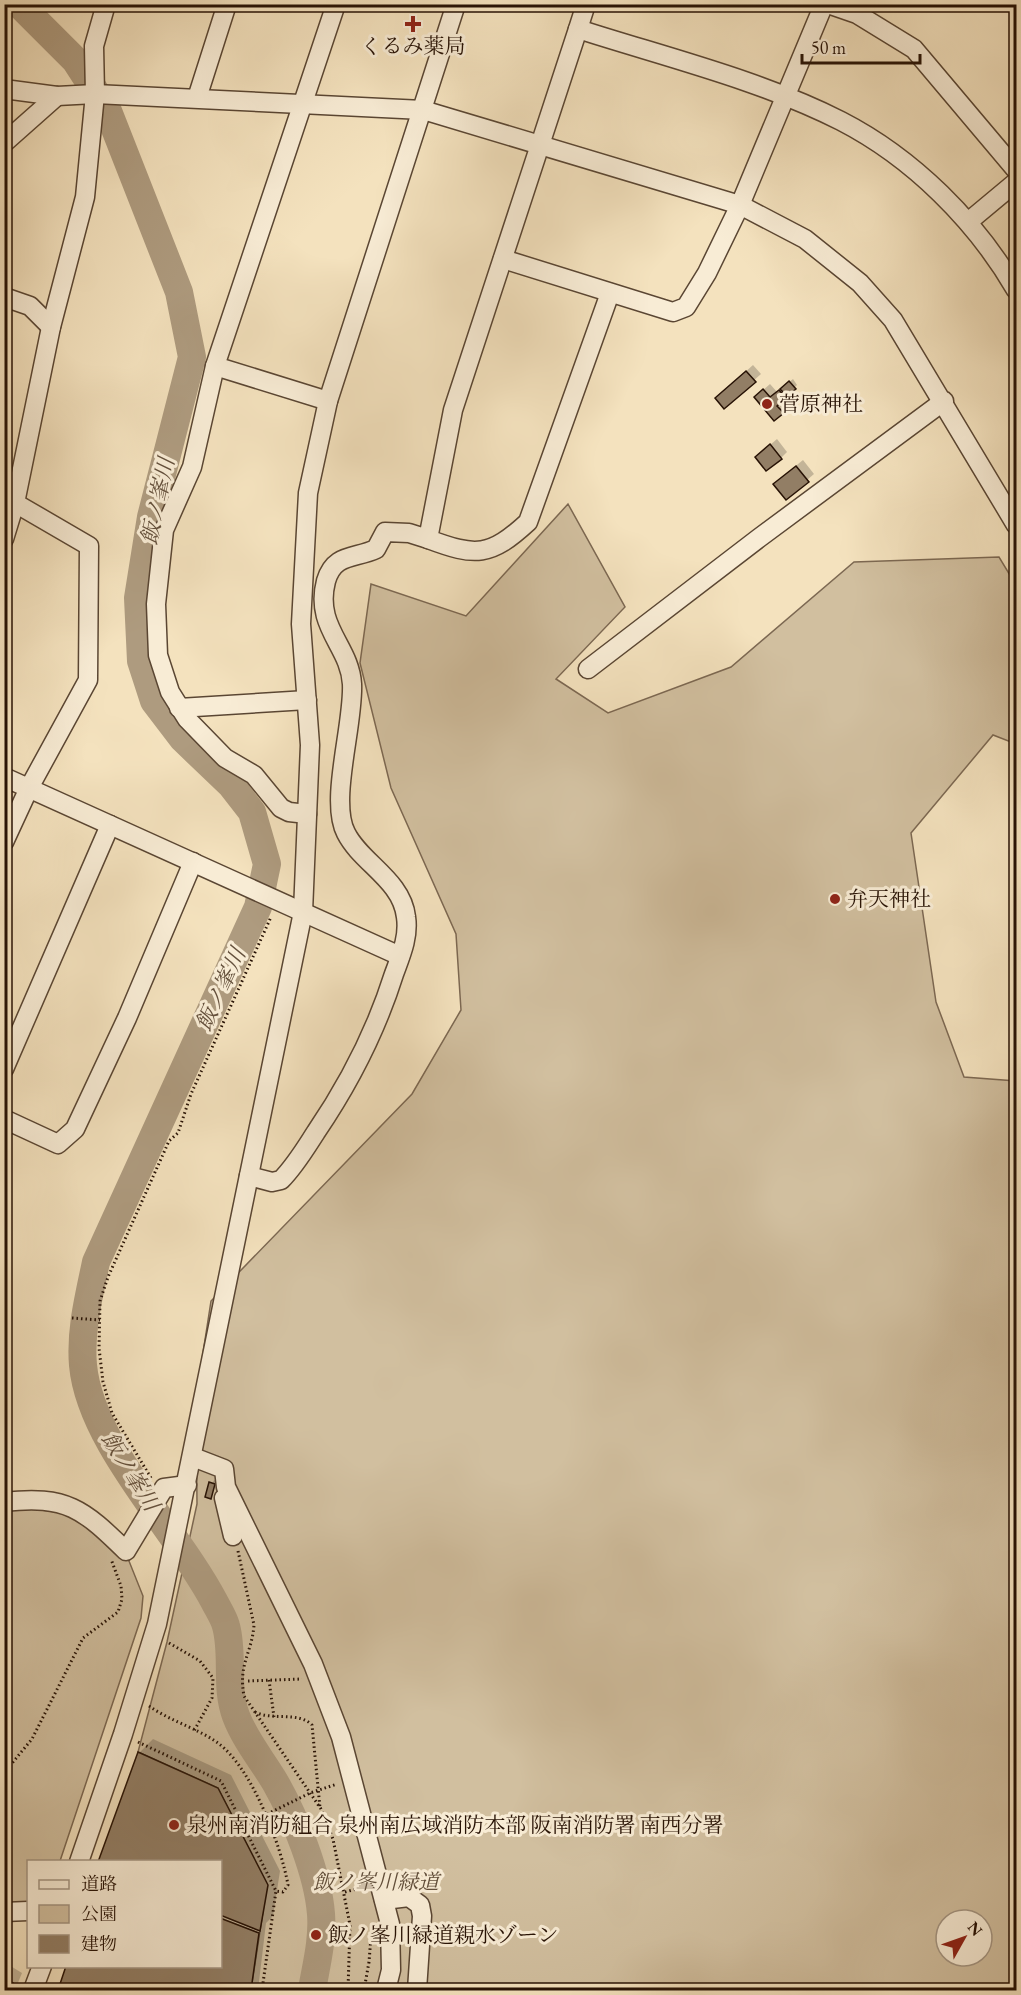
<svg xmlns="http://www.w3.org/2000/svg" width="1021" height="1995" font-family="'EB Garamond','Noto Serif JP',serif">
<rect width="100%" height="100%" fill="#f4e2be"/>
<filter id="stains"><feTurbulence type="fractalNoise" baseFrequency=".00333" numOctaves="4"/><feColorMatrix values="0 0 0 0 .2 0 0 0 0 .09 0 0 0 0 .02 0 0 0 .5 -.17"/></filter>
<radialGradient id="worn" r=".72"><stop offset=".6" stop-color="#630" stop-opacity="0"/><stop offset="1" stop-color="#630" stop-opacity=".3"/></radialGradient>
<!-- green -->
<g fill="#d1bf9f" stroke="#7c6852" stroke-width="1.5" fill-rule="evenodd">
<path d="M 568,504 L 625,607 L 556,679 L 608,713 L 731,667 L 854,562 L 999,557 L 1016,585 L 1016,744 L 993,735 L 911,833 L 936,1002 L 964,1077 L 1016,1081 L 1016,1990 L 251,1990 L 267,1885 L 218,1788 L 138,1752 L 167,1642 L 197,1504 L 196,1398 L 211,1301 L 412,1094 L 461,1010 L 456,934 L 391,788 L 360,663 L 371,584 L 466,616 ZM 946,1920 L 982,1920 L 982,1956 L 946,1956 Z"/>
<polygon points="25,1508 73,1514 121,1550 129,1561 143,1596 141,1618 60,1861 28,1862 28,1920 5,1920 4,1509"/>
</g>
<!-- shadow -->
<g fill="#0003">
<polygon points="753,365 761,374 724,407 723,392"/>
<polygon points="793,379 797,385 783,399 789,405 774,419 762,391 770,384 777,392"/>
<polygon points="777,439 787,452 781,458 763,451"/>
<polygon points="803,460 814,474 786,498 781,478"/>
<polygon points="214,1480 217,1481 210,1497 207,1496"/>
<polygon points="153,1739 231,1775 280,1871 273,1916 266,1923 258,1990 60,1990 67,1966 220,1966 220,1862 100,1862 139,1753"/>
<polygon points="4,1962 22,1973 15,1990 4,1990"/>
</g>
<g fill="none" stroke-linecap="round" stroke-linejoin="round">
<!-- river -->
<path stroke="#ae9b7f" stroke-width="28" d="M 19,4 L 75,60 L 108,111 L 179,292 L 192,357 L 151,517 L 138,598 L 141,661 L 154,701 L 183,739 L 231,785 L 252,812 L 267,864 L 258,907 L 96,1262 C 89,1296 80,1330 83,1365 C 90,1444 177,1530 214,1601 C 218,1609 224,1618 226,1626 C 234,1655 225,1687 236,1716 C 245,1740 262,1760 275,1782 C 295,1817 318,1874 321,1914 C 323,1940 316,1966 312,1990"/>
</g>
<!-- building -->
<g fill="#927e65" stroke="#271205" stroke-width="1.5">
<polygon points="746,371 756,382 724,409 715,398"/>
<polygon points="789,381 796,389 787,396 780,389"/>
<polygon points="763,389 770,397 779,390 786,398 777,406 784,413 774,421 754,397"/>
<polygon points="770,444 782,459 766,471 755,457"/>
<polygon points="796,466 809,482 786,500 773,484"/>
<polygon points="209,1482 215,1484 211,1499 205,1497"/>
<polygon points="138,1752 218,1788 268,1885 260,1931 220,1915 220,1862 98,1862"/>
<polygon points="220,1918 259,1933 251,1990 58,1990 66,1966 220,1966"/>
<polygon points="4,1979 13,1983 10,1990 4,1990"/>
</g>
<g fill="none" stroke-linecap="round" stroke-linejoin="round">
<!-- minor casing -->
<g stroke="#5a4633" stroke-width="21">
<g id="minor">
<path d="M 586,4 L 578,29 C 665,57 760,80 841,121 C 913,158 976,221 1016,290"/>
<polyline points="828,4 857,14 914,49 1016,170"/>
<path d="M 578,29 L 453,410 L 428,539 C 476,557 490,557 528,522 L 610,293"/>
<polyline points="4,89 57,96 95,94 423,110 740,205 805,239 860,283 893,320 1016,525"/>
<polyline points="197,98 227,4"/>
<polyline points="4,143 57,96"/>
<polyline points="968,222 1016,182"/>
<polyline points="503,259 673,312 686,307 707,273 740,205 824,4"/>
<polyline points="4,297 30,306 51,327"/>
<polyline points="215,366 192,467 164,530 156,604 158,655 170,692 187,719 225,758 254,775 281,808 289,812 307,814"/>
<polyline points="328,401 215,366 336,4"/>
<polyline points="4,503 15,503 89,546 88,680 29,788 4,842"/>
<polyline points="4,539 15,503 51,327 85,197 95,94 94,46 106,4"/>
<polyline points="588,669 759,538 944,401"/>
<polyline points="179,708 307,700"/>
<polyline points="4,777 400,956"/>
<polyline points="4,1069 110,825"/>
<polyline points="4,1119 58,1144 75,1129 127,1018 193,862"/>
<path d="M 249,1176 L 272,1182 L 281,1180 C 295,1166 305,1149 316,1132 C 350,1082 376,1031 394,974 C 401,955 409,937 406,917 C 402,880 361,863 346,833 C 329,801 354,724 352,684 C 350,646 314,627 326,581 C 334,553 355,559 376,549 L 385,532 L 409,533 L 428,539"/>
<polyline points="193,1457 224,1469 226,1487 313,1664 341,1737 390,1924 391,1970 386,1990"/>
<polyline points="224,1498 233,1536"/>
<path d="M 4,1502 C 67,1495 83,1509 126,1551 L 164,1488 L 187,1485"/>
<polyline points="79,1862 123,1734 157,1624 303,912 310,745 301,624 308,493 328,401 456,4"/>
<polyline points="384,1900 409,1897 420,1905 422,1916 417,1990"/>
<polyline points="4,1912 28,1911"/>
<polyline points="33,1990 42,1966"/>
</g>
</g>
<!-- path -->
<g stroke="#271205" stroke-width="3" stroke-dasharray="1.5 3" stroke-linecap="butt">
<polyline points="72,1318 100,1320"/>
<polyline points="151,1478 112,1413 103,1382 99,1348 100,1301 108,1277 169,1141 178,1133 191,1094 271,917"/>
<path d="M 238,1551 L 254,1625 C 252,1653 238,1664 244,1696 L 321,1809 L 333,1839 L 350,1925 L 348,1990"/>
<polyline points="169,1643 200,1661 213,1678 212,1698 194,1731"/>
<polyline points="269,1680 274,1717"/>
<polyline points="248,1681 302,1679"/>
<path d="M 149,1706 C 170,1721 197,1728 218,1743 C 252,1768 281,1845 288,1885 L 283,1892 L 276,1891"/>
<path d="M 255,1712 C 273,1721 298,1711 312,1725 L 320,1808"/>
<polyline points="138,1742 221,1781 276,1891 262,1990"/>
<polyline points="4,1773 32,1739 83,1638 118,1612 122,1599 121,1586 111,1559"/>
<polyline points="243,1826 310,1793 337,1784"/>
<polyline points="345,1892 364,1887"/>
<polyline points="364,1990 369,1962 372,1924"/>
</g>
<!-- minor -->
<use href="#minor" stroke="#f8ecd5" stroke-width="18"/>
</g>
<!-- markers -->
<g fill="#8f2418" stroke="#f8ecd5" stroke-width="2">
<path d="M410 15h6v6h6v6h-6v6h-6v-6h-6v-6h6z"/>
<circle cx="767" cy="404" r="6"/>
<circle cx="835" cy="899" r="6"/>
<circle cx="174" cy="1825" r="6"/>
<circle cx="316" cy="1935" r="6"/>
</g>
<g text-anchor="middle" stroke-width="6" stroke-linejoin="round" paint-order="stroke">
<!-- poi labels -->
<g font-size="21" fill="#271205" stroke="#f8ecd5" text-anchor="start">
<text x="413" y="53" text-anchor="middle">くるみ薬局</text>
<text x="779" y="411">菅原神社</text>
<text x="847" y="906">弁天神社</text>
<text x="186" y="1832">泉州南消防組合 泉州南広域消防本部 阪南消防署 南西分署</text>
<text x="328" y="1942">飯ノ峯川緑道親水ゾーン</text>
</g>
<!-- park labels -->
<g font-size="21" font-style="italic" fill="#624f3b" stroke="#f8ecd5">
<text x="376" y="1889">飯ノ峯川緑道</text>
</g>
<!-- water labels -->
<g font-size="22" font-style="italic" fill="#64503c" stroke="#f8ecd5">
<text transform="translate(157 501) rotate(-78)" y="8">飯ノ峯川</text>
<text transform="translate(220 989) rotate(-65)" y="8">飯ノ峯川</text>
<text transform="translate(131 1471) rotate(58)" y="8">飯ノ峯川</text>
</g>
</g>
<!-- margin -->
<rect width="1021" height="1995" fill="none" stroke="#f4e2be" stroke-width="24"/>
<rect x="6" y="6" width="1009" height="1983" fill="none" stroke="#271205" stroke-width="3"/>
<rect x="12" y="12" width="997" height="1971" fill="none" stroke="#271205" stroke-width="1.5"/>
<!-- legend -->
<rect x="27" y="1860" width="195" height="108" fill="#f8ecd5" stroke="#a49582" stroke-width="1.5"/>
<rect x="39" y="1880" width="30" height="9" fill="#f8ecd5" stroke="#a49582" stroke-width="1.5"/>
<text x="81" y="1890" font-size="18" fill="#271205">道路</text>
<rect x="39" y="1905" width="30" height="18" fill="#d1bf9f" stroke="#a49582" stroke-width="1.5"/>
<text x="81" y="1920" font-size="18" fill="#271205">公園</text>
<rect x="39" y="1935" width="30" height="18" fill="#927e65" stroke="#a49582" stroke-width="1.5"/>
<text x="81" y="1950" font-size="18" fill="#271205">建物</text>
<!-- north arrow -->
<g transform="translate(964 1938) rotate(50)"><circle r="28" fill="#f8ecd5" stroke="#a49582" stroke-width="1.5"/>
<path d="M0-4.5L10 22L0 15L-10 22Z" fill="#8f2418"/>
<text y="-9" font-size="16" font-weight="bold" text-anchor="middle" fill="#271205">N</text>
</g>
<!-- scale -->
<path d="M802 54v9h118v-9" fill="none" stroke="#271205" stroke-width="3"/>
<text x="811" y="54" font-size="18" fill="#271205" stroke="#f8ecd5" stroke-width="4.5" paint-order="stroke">50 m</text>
<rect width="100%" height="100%" filter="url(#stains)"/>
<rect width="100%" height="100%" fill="url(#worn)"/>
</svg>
